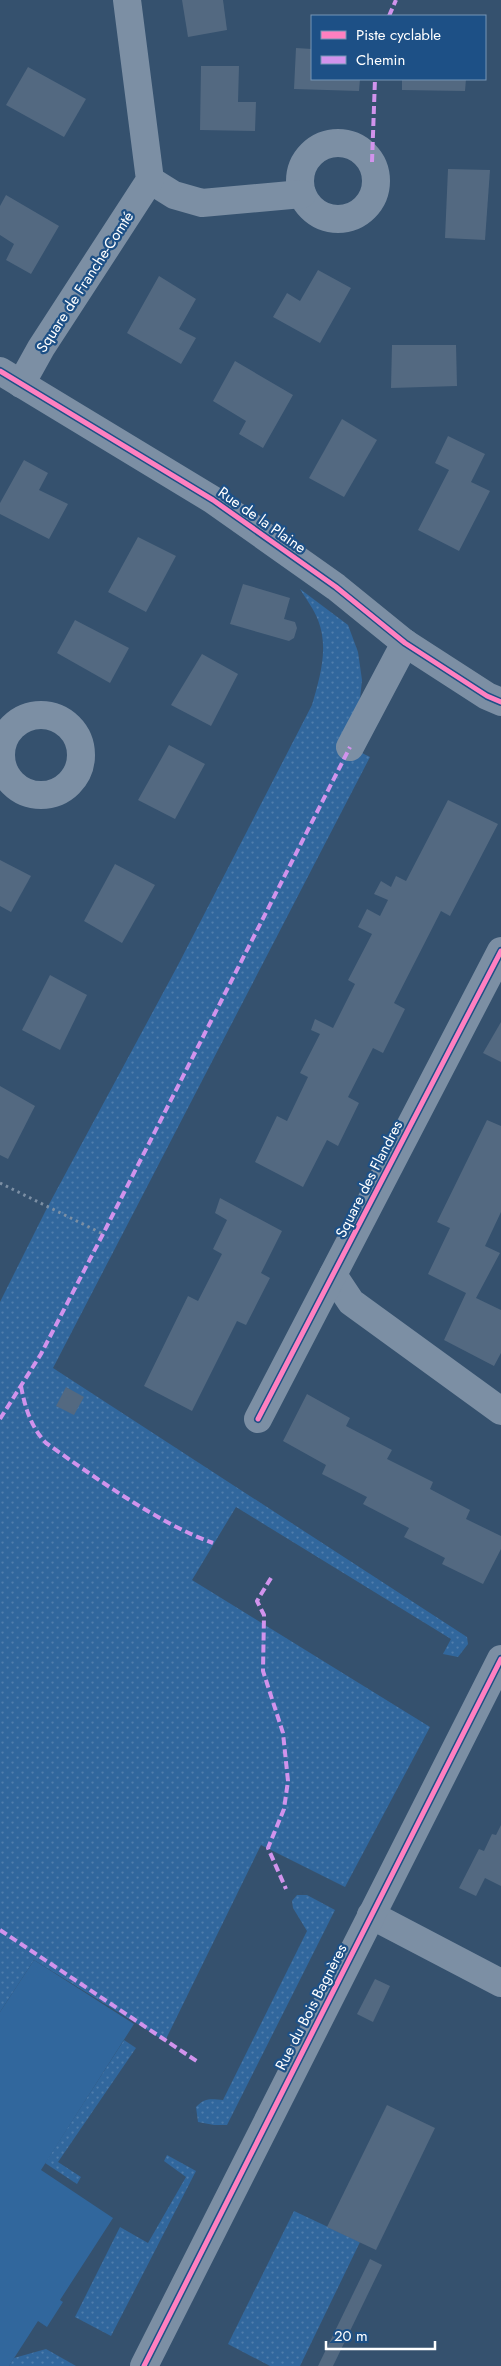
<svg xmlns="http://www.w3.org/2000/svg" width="501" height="2366" font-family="Jost,sans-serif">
<defs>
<pattern id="grass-dots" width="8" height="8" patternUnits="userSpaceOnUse" patternTransform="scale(1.25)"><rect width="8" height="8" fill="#31679d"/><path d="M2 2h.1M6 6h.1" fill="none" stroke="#507eac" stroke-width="1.8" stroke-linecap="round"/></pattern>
</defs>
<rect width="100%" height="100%" fill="#35516e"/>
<!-- grass -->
<g fill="url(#grass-dots)">
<path d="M 300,589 L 348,625 L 358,652 L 362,680 L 360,699 L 352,724 L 350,747 L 370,757 L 53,1368 L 467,1637 L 468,1644 L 458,1657 L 443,1654 L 451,1639 L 236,1507 L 192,1580 L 430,1727 L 345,1887 L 261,1845 L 165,2041 L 34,1960 L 0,2012 L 0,1302 L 47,1208 L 177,967 L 312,705 C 320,677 329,648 318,620 C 314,609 306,599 300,589 Z"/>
<path d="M 297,1895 L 307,1895 L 335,1910 L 227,2125 L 214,2125 L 198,2122 L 196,2107 C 205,2097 212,2099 223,2100 L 307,1931 L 293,1908 L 292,1901 Z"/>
<polygon points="124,2040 136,2048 58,2162 81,2177 77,2184 45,2163"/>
<polygon points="167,2155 196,2171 111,2336 75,2317 120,2227 148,2243 186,2177 164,2161"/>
<polygon points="294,2211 360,2242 300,2366 270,2366 228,2344"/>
<polygon points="46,2349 76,2366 9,2366 14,2358"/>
</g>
<!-- garden -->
<polygon fill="#31679d" points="34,1960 134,2024 41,2170 113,2218 60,2300 63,2302 47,2327 38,2321 9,2366 0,2366 0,2012"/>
<!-- building -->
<g fill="#536981">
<polygon points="182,0 223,0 227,30 188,37"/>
<polygon points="296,48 312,49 312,79 360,79 359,91 294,89"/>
<polygon points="201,66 239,66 238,102 256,102 255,131 200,130"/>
<polygon points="28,67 86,99 64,137 6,105"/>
<polygon points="402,79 466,79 465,91 402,90"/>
<polygon points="448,169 490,170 485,240 445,238"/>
<polygon points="6,195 59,226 31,274 6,260 14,244 0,235 0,206"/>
<polygon points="318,270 351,288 320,343 273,317 287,293 300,301"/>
<polygon points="159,276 196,299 179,329 196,338 181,364 127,333"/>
<polygon points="392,345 456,345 457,386 391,388"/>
<polygon points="235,361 293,395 263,448 239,434 246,421 213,401"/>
<polygon points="342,419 377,440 344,497 309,478"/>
<polygon points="448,436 485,454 471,482 490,491 459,551 418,530 449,470 435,463"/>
<polygon points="24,460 48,473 39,490 68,504 49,539 0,514 0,503"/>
<polygon points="138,537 176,556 146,612 108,592"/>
<polygon points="243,584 290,598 284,619 295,622 297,628 294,638 289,641 230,624"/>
<polygon points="75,620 129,648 110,683 57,653"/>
<polygon points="202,654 238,674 211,726 171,705"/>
<polygon points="169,745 205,764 175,819 138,800"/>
<polygon points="448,800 498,824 450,916 441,911 394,1003 405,1009 383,1053 373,1048 348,1097 359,1103 338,1146 327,1140 303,1187 255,1162 277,1116 287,1121 308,1077 300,1073 320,1034 311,1030 315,1019 333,1028 355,984 348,980 372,934 358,927 367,909 380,916 388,900 374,894 381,881 391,887 396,876 406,881"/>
<polygon points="0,860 31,876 11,912 0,906"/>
<polygon points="115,864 155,885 122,943 84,921"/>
<polygon points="50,975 87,995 60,1050 22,1030"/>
<polygon points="501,1022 501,1062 483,1053"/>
<polygon points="0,1086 35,1106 8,1159 0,1155"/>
<polygon points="487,1120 501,1126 501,1212 485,1246 500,1253 476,1298 501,1310 501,1353 494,1366 444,1340 466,1293 428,1274 450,1228 437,1222"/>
<polygon points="220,1198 282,1231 261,1273 270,1278 246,1325 237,1321 192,1411 144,1386 188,1296 198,1301 222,1254 213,1249 227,1220 215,1213"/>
<polygon points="66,1387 84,1397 74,1415 56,1406"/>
<polygon points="307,1394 350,1418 346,1426 392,1450 387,1459 433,1482 430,1489 470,1510 466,1519 501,1536 501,1549 483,1584 442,1564 445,1558 404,1537 409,1528 363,1504 367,1497 322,1474 326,1465 283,1441"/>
<polygon points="501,1825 501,1886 485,1878 476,1896 459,1888 479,1849 484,1851 492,1834 496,1835"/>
<polygon points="375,1979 390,1986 373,2022 357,2014"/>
<polygon points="387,2105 435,2128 376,2250 327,2227"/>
<polygon points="370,2259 382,2265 333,2366 318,2366"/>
</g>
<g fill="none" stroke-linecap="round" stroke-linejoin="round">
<!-- path -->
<polyline stroke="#7c8fa4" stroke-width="3" stroke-dasharray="2.5 4" stroke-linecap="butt" points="0,1183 103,1234"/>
<!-- minor -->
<g stroke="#7c8fa4" stroke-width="28">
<circle cx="338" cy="181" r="38"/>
<polyline points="150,180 174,195 202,203 302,194"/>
<polyline points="0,371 213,500 336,587 405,643 487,696 501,702"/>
<polyline points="21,384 41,348 150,180 127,0"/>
<circle cx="41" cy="755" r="40"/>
<polyline points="350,747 405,643"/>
<polyline points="333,1275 351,1302 501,1411"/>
<polyline points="258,1419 501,951"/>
<polyline points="371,1915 501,1983"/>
<polyline points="144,2366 501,1659"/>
</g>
<!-- quiet -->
<g stroke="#d193ec" stroke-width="4" stroke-dasharray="8 4" stroke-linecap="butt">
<polyline points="389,16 396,0"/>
<polyline points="372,162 375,79"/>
<path d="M 21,1386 C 25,1408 31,1427 46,1443 C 93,1476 159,1524 213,1543"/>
<polyline points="0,1419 41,1354 103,1234 350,747"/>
<polyline points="271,1578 257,1601 264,1615 263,1671 283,1733 288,1781 284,1809 268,1848 286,1889"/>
<polyline points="0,1930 198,2062"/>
</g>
<!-- cycleway casing -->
<g stroke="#1d5086" stroke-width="8">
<g id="cycleway">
<polyline points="0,371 213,500 336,587 405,643 487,696 501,702"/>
<polyline points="258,1419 501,951"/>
<polyline points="144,2366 501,1659"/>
</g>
</g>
<!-- cycleway -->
<use href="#cycleway" stroke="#ff80c0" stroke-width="5"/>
</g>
<g text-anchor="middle" stroke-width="4.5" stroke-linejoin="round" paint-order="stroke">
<!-- street labels -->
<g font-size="15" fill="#fff" stroke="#1d5086">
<text transform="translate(85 282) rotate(-57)" y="5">Square de Franche-Comté</text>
<text transform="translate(262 520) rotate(35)" y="5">Rue de la Plaine</text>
<text transform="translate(369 1179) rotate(-63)" y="5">Square des Flandres</text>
<text transform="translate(311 2007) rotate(-63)" y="5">Rue du Bois Bagnères</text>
</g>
</g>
<!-- legend -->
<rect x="311" y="15" width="175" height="65" fill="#1d5086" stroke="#7796b6"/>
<rect x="321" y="31" width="25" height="8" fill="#ff80c0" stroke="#7796b6"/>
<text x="356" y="40" font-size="15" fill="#ffffff">Piste cyclable</text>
<rect x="321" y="56" width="25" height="8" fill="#d193ec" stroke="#7796b6"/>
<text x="356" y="65" font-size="15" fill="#ffffff">Chemin</text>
<!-- scale -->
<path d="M326 2341v8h109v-8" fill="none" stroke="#ffffff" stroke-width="2.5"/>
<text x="334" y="2341" font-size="15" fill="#ffffff" stroke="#1d5086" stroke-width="4" paint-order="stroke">20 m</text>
</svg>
